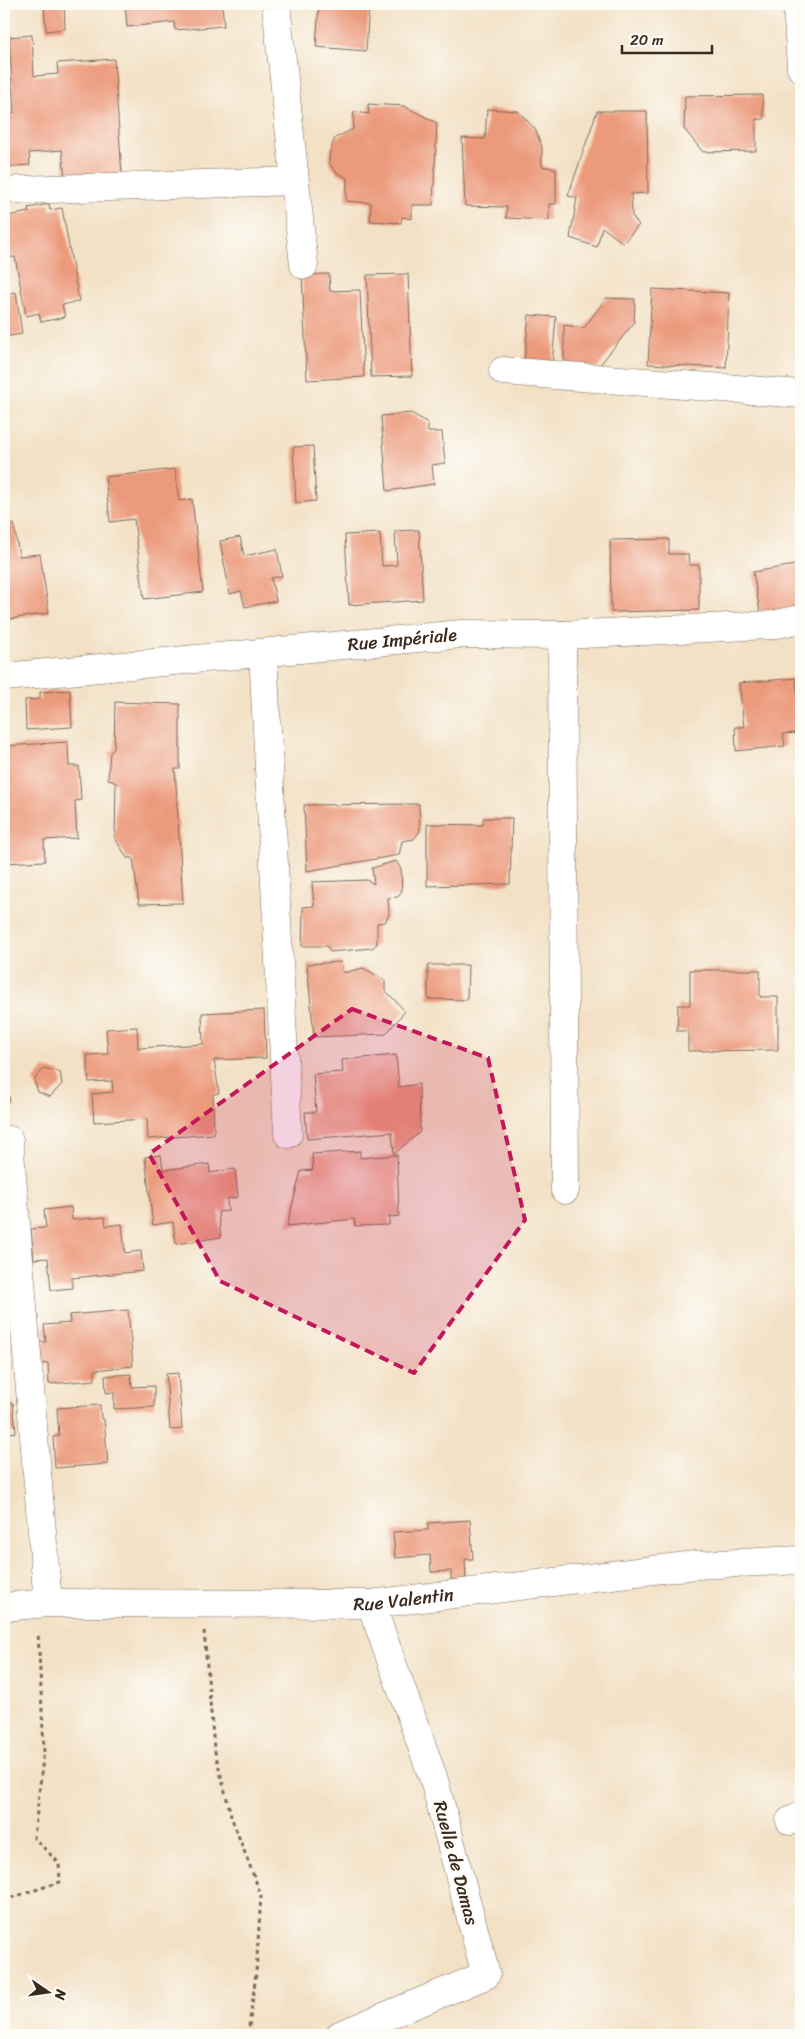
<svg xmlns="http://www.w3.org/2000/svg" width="805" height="2039" font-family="Sriracha,sans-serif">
<rect width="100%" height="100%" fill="#fdfcf7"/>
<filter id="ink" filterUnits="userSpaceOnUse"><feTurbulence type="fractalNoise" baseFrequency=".02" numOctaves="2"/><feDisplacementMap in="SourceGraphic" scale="10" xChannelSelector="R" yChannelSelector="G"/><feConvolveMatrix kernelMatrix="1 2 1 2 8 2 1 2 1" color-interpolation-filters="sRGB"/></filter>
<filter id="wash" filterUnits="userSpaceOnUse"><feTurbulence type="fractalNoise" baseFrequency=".0096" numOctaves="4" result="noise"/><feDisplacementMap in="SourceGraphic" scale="20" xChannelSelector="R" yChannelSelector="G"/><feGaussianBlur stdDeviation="1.12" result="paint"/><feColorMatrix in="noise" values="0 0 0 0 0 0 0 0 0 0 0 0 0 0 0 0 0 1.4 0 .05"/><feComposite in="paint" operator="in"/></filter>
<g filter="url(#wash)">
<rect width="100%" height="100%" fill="#f3e1c6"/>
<g id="blocks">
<!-- building -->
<g fill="#ec9a7c">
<polygon points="44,4 64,4 65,29 46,31"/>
<polygon points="125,4 222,4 224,26 175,30 174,22 127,27"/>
<polygon points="319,4 369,4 366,51 316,47"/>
<polygon points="32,35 34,76 58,74 57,63 114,59 122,175 65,179 62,150 29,153 30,165 4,167 4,114 14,113 9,37"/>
<polygon points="762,95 764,119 756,119 756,151 703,152 684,129 685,96"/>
<polygon points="368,104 404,106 437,123 433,205 412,205 412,219 402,217 401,223 370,221 371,203 346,201 347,178 336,172 329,163 330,151 335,138 353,129 354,112 369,114"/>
<polygon points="487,109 518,111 535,129 542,147 542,166 556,169 556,204 549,204 549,220 506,218 507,207 465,206 462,138 485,139"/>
<polygon points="597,111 647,111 648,193 631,194 632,216 639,225 623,243 602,227 597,247 570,238 577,198 568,196"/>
<polygon points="49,204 50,210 62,208 79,301 62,305 65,317 41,322 39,313 26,316 15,257 4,258 4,225 9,224 8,216 29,212 28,208"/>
<polygon points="329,274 330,291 360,290 364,377 307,380 302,275"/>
<polygon points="408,274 412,376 371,377 367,275"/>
<polygon points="652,289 729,293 726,368 648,364"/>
<polygon points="16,292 22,334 4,337 4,294"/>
<polygon points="606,298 635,299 634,323 598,367 564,366 564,325 584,328"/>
<polygon points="529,315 556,317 552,365 524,362"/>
<polygon points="411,413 428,423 428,432 442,432 445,463 432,465 434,484 387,491 381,416"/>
<polygon points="313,446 316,501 296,503 293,447"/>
<polygon points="175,469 179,501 192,499 203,592 144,599 134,519 110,522 105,477"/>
<polygon points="14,524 19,556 40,554 49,613 4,620 4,526"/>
<polygon points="419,530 423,600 349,605 345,535 380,533 382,566 397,565 395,531"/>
<polygon points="240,537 244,556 277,549 282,576 271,578 276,601 245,607 241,591 230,594 220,541"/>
<polygon points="669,539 669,554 688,554 689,565 699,565 699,610 611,612 610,540"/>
<polygon points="801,564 801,601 796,602 799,616 762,623 753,572"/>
<polygon points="796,678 800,733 783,734 785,746 736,751 735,727 744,727 739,683"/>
<polygon points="70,690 72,727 26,730 25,700 40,699 40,692"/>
<polygon points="115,702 180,704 180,769 175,769 183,903 139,904 133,858 127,858 115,838 116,783 108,779 110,752 114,749"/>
<polygon points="68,742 69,766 79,766 81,800 75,801 77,838 44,840 45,861 4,863 4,746"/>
<polygon points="419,804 420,831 414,839 402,841 399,855 307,871 304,805"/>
<polygon points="483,818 512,818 510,884 427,886 427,824 483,825"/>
<polygon points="396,861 401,869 402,891 398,897 388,898 389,914 385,922 377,923 377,944 372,948 330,952 327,946 302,946 303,907 314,906 312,882 367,880 374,884 372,868"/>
<polygon points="341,962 343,973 363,968 385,980 385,990 405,1011 386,1034 314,1037 307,964"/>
<polygon points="428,965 468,965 467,1000 428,999"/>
<polygon points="690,970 760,970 760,997 778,997 778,1050 688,1051 688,1031 677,1031 678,1005 690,1005"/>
<polygon points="264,1010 266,1058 214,1060 219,1093 213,1094 214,1134 148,1139 147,1119 94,1122 92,1094 113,1092 112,1081 89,1082 87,1055 108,1054 106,1029 137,1027 138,1048 203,1044 202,1013"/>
<polygon points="396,1055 399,1087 419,1084 420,1132 394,1154 392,1132 307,1139 305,1112 316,1112 313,1074 343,1072 342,1060"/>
<polygon points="44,1068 60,1072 62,1084 50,1097 38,1092 34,1080"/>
<polygon points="4,1070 10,1101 4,1102"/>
<polygon points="360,1151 360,1158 397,1155 399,1216 389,1217 389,1225 355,1226 354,1219 287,1226 301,1171 313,1170 312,1154"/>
<polygon points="161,1155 163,1170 209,1164 210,1173 235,1169 238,1197 227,1199 228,1211 218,1212 221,1237 176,1244 173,1222 153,1225 145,1157"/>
<polygon points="71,1207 72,1220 105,1217 106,1226 122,1224 125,1253 141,1251 143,1271 72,1278 73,1288 51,1290 48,1258 34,1259 31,1229 46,1228 44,1210"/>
<polygon points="128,1310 133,1366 95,1370 95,1380 49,1384 48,1363 41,1364 40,1342 46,1342 44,1325 70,1323 69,1315"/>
<polygon points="178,1373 182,1429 170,1430 166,1374"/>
<polygon points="131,1374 132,1387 154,1386 154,1407 114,1409 114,1392 106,1393 105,1376"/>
<polygon points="13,1403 16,1432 4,1434 4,1404"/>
<polygon points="100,1405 101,1419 104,1419 108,1464 55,1468 53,1437 59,1436 57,1408"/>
<polygon points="470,1520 473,1559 465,1559 466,1580 451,1580 451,1571 431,1572 430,1555 395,1558 393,1532 428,1530 428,1523"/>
</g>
</g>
</g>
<g filter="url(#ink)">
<use href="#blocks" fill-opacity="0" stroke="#7b6a59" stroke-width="1"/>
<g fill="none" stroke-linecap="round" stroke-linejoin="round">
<!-- minor casing -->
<g stroke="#7b6a59" stroke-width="29">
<g id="minor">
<polyline points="276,4 304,265"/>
<polyline points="797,4 801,68"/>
<polyline points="19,190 294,181"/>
<polyline points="503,371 801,394"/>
<polyline points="562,635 565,1190"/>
<polyline points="263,653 288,1134"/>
<path id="s1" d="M 4,677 L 461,634 L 562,635 L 772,625 L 801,619"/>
<polyline points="9,1140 48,1603"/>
<path id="s2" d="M 4,1607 L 48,1603 L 371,1604 L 695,1565 L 801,1560"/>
<polyline points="790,1821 801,1816"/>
<polyline points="340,2035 486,1975 434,1780 371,1604"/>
</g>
</g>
<!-- path -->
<g stroke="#7b6a59" stroke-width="3" stroke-dasharray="4 4" stroke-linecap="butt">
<polyline points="204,1631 214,1748 232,1819 261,1895 256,1973 248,2035"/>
<polyline points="4,1900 60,1882 59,1863 34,1838 44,1749 38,1632"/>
</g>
<!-- minor -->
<use href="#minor" stroke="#fff" stroke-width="28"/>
</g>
</g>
<!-- marked area -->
<path fill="#c2185b" fill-opacity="0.2" stroke="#c2185b" stroke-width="4" stroke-dasharray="10 6" stroke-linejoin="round" d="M 352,1009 L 488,1058 L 525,1220 L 414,1373 L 220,1281 L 149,1154 Z"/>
<g text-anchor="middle" stroke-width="5" stroke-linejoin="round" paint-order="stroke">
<!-- street labels -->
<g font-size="18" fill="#3b2a1e" stroke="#fdfcf7">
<text dy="6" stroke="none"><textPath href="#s1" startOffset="400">Rue Impériale</textPath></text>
<text dy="6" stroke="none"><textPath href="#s2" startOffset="400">Rue Valentin</textPath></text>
<text transform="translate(456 1863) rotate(75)" y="6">Ruelle de Damas</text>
</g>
</g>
<!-- margin -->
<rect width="805" height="2039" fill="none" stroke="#fdfcf7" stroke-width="20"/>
<!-- north arrow -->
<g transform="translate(48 1992) rotate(103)" stroke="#fdfcf7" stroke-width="4" paint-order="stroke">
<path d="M0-4L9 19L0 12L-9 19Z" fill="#3b2a1e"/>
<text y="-8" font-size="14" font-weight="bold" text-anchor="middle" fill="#3b2a1e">N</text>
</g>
<!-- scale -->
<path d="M622 45v8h90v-8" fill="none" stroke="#3b2a1e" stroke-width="2.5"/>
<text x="630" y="45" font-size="15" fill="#3b2a1e" stroke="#fdfcf7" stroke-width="4" paint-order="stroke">20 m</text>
</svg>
